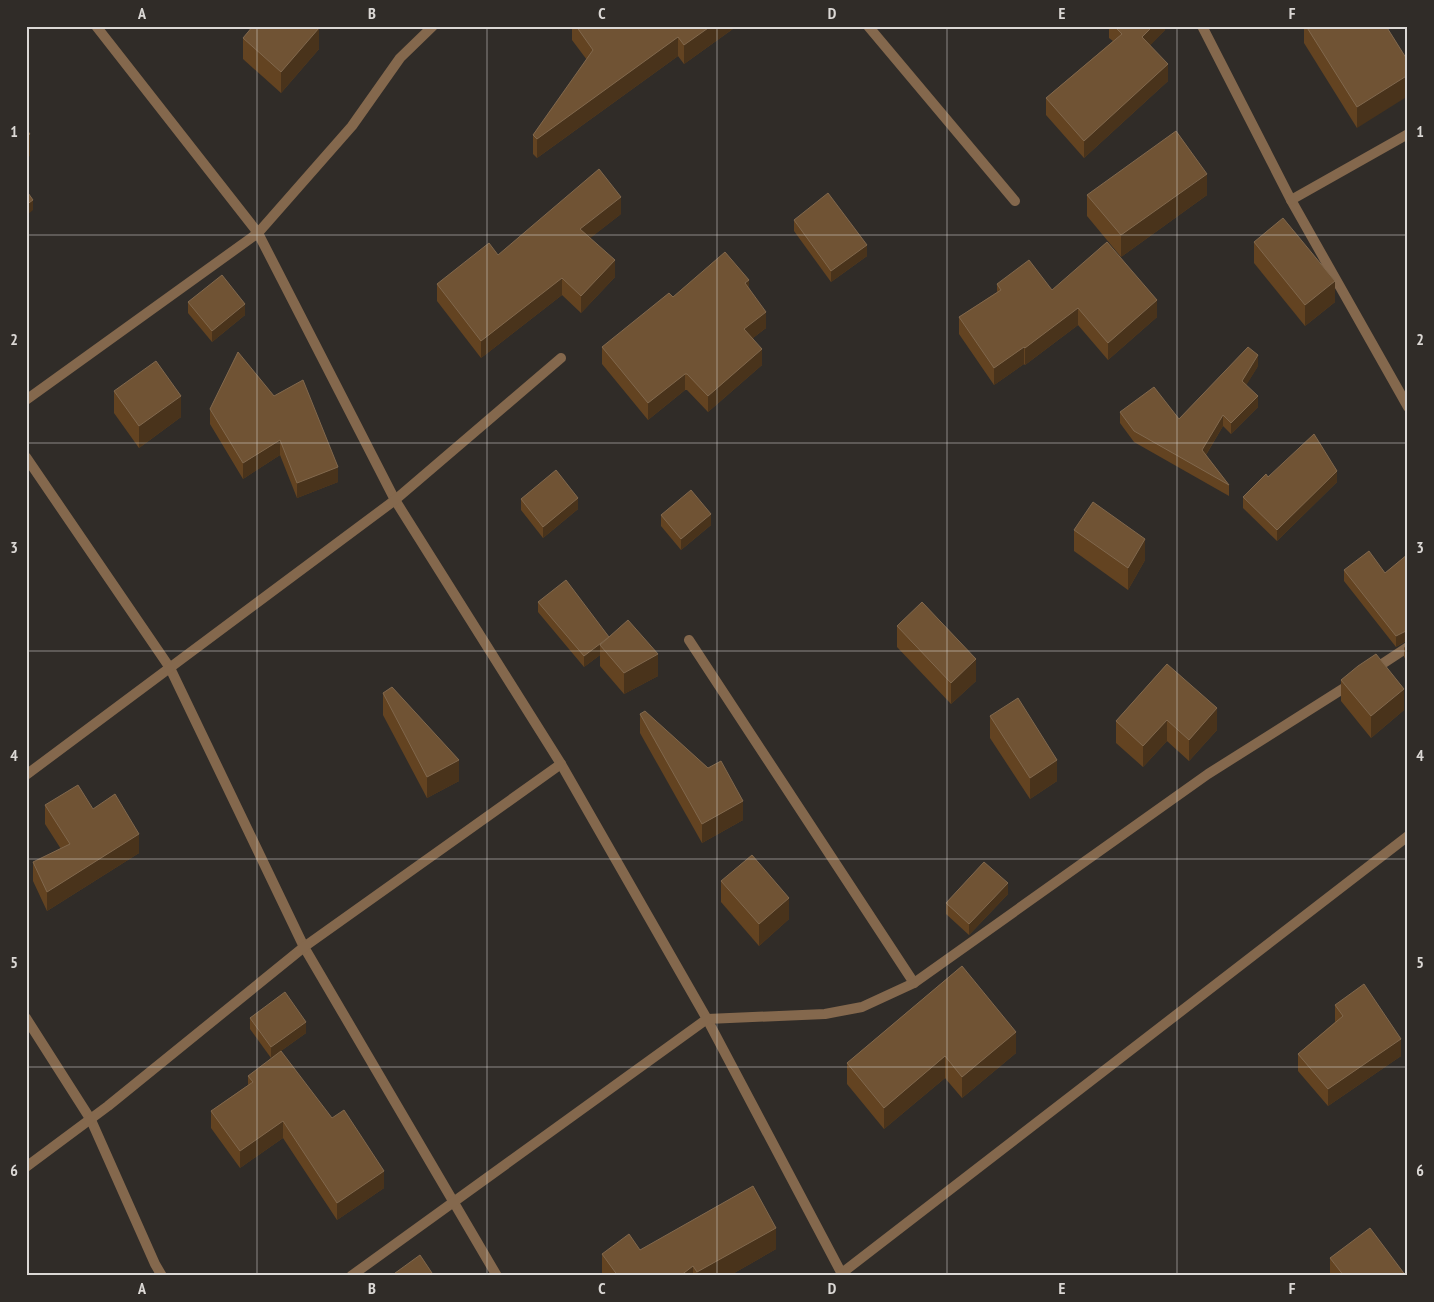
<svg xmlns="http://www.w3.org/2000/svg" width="1434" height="1302" font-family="'PT Sans Narrow',sans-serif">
<rect width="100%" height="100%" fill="#302c28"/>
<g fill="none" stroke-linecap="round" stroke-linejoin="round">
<!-- minor -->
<g stroke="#84684d" stroke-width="10">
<polyline points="96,26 258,233 395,500 561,764 707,1019 843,1276"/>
<polyline points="868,26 1015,201"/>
<polyline points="1202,26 1291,200 1408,407"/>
<polyline points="1291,200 1408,134"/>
<polyline points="26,400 258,233 352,126 400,58 433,26"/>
<polyline points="26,457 170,668 304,947 497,1276"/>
<polyline points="689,640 914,983"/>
<polyline points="1373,670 1408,647"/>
<polyline points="26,775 395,500 561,358"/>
<polyline points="26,1018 91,1120 155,1264 162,1276"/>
<polyline points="26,1167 108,1106 304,947 561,764"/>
<polyline points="842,1273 1408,836"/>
<polyline points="351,1276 707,1019 825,1014 862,1007 914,983 1208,774 1352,683"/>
</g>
</g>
<!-- wall -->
<g fill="#634321">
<polygon points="572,26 737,26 684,64 678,56 537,158 533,154 533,135 587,60 572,40"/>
<polygon points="1109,26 1165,26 1165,30 1150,45 1168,81 1084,158 1046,115 1046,98 1113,41 1109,38"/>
<polygon points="1304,26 1386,26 1357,128 1304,43"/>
<polygon points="243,38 319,49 281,93 243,59"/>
<polygon points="1087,195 1207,195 1121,257 1087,216"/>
<polygon points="621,214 590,238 615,277 581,313 562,295 481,358 437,301 437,284 498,255"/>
<polygon points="794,220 867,256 831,282 794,231"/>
<polygon points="1254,242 1335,302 1305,326 1254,263"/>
<polygon points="997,284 1052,290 1157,317 1108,360 1078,325 1025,365 1024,364 994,385 959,334 959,317 997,292"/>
<polygon points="749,288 766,328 753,338 762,365 708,412 687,390 685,390 648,420 602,364 602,347 673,297"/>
<polygon points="188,302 245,315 212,342 188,313"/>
<polygon points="238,352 338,482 297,498 280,455 243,479 210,424 210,409"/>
<polygon points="1258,366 1246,385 1258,407 1231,434 1223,426 1206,455 1229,485 1229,496 1134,442 1120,423 1120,412 1179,419"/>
<polygon points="114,391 181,417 139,448 114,413"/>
<polygon points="1268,477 1337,482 1277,541 1243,508 1243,497"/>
<polygon points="521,499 578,509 543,538 521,510"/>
<polygon points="661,515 711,525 681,550 661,526"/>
<polygon points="1074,530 1145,560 1128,590 1074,551"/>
<polygon points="1408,554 1408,640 1396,647 1344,581 1344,570 1385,573"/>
<polygon points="538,602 609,637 658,676 624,694 600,666 600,655 584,667 538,612"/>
<polygon points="897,626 976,681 951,704 897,647"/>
<polygon points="1408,644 1408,662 1404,657 1404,646"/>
<polygon points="1167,664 1217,730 1189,761 1167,741 1143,767 1116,743 1116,721"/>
<polygon points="1341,680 1404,710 1371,738 1341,701"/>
<polygon points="383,693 459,781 427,798 383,715"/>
<polygon points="640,714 743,820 702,843 640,733"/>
<polygon points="990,716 1057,781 1030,799 990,738"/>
<polygon points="45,805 93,809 139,853 47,911 33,881 33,862 61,849 45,824"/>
<polygon points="721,881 789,919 759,946 721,902"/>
<polygon points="1008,894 969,935 946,914 946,903"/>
<polygon points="962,966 1016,1053 962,1098 945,1078 884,1129 847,1084 847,1063"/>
<polygon points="1335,1005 1401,1056 1328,1106 1298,1071 1298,1054 1335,1022"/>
<polygon points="250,1018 306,1033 271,1058 250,1029"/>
<polygon points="248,1076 384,1188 337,1220 283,1138 240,1168 211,1128 211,1111 248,1085"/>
<polygon points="776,1249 729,1276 602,1275 602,1254 640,1250"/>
<polygon points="1330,1258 1406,1276 1330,1276"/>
</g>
<!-- shaded-wall -->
<g fill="#49331b">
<polygon points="711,26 737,26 684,64 684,45"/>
<polygon points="1153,26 1165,26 1165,30 1142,54 1142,37"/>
<polygon points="319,28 319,49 281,93 281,72"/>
<polygon points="678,37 678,56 537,158 537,139"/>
<polygon points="1168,64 1168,81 1084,158 1084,141"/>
<polygon points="1408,75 1408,96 1357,128 1357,107"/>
<polygon points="30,134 30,156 26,158 26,136"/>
<polygon points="1207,174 1207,195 1121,257 1121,235"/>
<polygon points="621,197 621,214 580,246 580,229"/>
<polygon points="33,200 33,210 26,216 26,205"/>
<polygon points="867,245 867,256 831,282 831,271"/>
<polygon points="615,260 615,277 581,313 581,296"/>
<polygon points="562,278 562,295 481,358 481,341"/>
<polygon points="749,280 749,296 745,283"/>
<polygon points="1335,281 1335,302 1305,326 1305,305"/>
<polygon points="1157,300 1157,317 1108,360 1108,343"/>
<polygon points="245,304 245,315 212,342 212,331"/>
<polygon points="1078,308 1078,325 1025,365 1025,348"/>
<polygon points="766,312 766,328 744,345 744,329"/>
<polygon points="1024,347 1024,364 994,385 994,368"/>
<polygon points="762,349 762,365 708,412 708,396"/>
<polygon points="1258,355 1258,366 1242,392 1242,381"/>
<polygon points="685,374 685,390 648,420 648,403"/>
<polygon points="181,396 181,417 139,448 139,426"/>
<polygon points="1258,396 1258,407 1231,434 1231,423"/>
<polygon points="1223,415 1223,426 1202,461 1202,450"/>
<polygon points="280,440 280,455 243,479 243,463"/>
<polygon points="338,467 338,482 297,498 297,483"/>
<polygon points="1337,471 1337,482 1277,541 1277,530"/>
<polygon points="578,498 578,509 543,538 543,527"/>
<polygon points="711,514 711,525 681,550 681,539"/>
<polygon points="1145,539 1145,560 1128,590 1128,568"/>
<polygon points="1407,629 1407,640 1396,647 1396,636"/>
<polygon points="609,637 600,645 600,655 584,667 584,656"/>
<polygon points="658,654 658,676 624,694 624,673"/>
<polygon points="976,659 976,681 951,704 951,683"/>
<polygon points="1404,689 1404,710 1371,738 1371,716"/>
<polygon points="1217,708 1217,730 1189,761 1189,740"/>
<polygon points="1167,720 1167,741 1143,767 1143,746"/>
<polygon points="459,760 459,781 427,798 427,777"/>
<polygon points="1057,760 1057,781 1030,799 1030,778"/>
<polygon points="743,801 743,820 702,843 702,824"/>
<polygon points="139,834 139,853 47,911 47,892"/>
<polygon points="1008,883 1008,894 969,935 969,924"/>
<polygon points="789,898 789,919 759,946 759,924"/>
<polygon points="306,1022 306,1033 271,1058 271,1047"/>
<polygon points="1016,1032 1016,1053 962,1098 962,1077"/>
<polygon points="1401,1039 1401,1056 1328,1106 1328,1089"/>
<polygon points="945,1056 945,1078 884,1129 884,1108"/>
<polygon points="283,1121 283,1138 240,1168 240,1151"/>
<polygon points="384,1171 384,1188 337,1220 337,1203"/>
<polygon points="776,1228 776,1249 729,1276 697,1276 697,1272"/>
<polygon points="693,1266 693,1276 680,1276"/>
</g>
<!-- building -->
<g fill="#705334" stroke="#81684d">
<polygon points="253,26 317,26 319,28 281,72 243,38"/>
<polygon points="576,26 711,26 684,45 678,37 537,139 533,135 593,50"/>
<polygon points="1114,26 1153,26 1142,37 1168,64 1084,141 1046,98 1122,34"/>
<polygon points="1306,26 1386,26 1408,61 1408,75 1357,107"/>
<polygon points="26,129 30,134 26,136"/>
<polygon points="1176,131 1207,174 1121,235 1087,195"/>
<polygon points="599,169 621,197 580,229 615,260 581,296 562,278 481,341 437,284 489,243 498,255"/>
<polygon points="26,190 33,200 26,205"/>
<polygon points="828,193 867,245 831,271 794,220"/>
<polygon points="1283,218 1335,281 1305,305 1254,242"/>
<polygon points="1107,242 1157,300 1108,343 1078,308 1025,348 1024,347 994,368 959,317 1001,290 997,284 1029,260 1052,290"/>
<polygon points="725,252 749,280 745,283 766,312 744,329 762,349 708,396 687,374 685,374 648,403 602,347 669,293 673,297"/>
<polygon points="222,275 245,304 212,331 188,302"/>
<polygon points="1248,347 1258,355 1242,381 1258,396 1231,423 1223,415 1202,450 1229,485 1134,431 1120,412 1154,387 1179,419"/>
<polygon points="238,352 274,396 303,380 338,467 297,483 280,440 243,463 210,409"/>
<polygon points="156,361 181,396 139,426 114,391"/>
<polygon points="1314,434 1337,471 1277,530 1243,497 1266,474 1268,477"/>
<polygon points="556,470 578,498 543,527 521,499"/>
<polygon points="691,490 711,514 681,539 661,515"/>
<polygon points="1093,502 1145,539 1128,568 1074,530"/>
<polygon points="1369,551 1385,573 1408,554 1408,630 1396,636 1344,570"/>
<polygon points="566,580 609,637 584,656 538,602"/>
<polygon points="922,602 976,659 951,683 897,626"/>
<polygon points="628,620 658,654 624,673 600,645"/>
<polygon points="1408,644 1408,651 1404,646"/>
<polygon points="1376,654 1404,689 1371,716 1341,680 1358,666"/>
<polygon points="1167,664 1217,708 1189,740 1167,720 1143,746 1116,721"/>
<polygon points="392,687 459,760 427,777 383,693"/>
<polygon points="1018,698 1057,760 1030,778 990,716"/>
<polygon points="645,711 708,768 721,761 743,801 702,824 640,714"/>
<polygon points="78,785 93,809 115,794 139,834 47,892 33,862 70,844 45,805"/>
<polygon points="752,855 789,898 759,924 721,881"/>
<polygon points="984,862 1008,883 969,924 946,903"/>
<polygon points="962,966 1016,1032 962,1077 945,1056 884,1108 847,1063"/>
<polygon points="1364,984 1401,1039 1328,1089 1298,1054 1343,1016 1335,1005"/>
<polygon points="285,992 306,1022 271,1047 250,1018"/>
<polygon points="281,1051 332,1118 344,1110 384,1171 337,1203 283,1121 240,1151 211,1111 253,1082 248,1076"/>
<polygon points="753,1186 776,1228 697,1272 693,1266 680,1276 618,1276 602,1254 629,1234 640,1250"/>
<polygon points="1370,1228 1406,1276 1344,1276 1330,1258"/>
<polygon points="420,1255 434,1276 391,1276"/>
</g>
<!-- grid -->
<path fill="none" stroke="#dbd8d5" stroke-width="1" stroke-opacity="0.55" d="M 257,26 L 257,1276M 487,26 L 487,1276M 717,26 L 717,1276M 947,26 L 947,1276M 1177,26 L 1177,1276M 26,235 L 1408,235M 26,443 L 1408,443M 26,651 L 1408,651M 26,859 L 1408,859M 26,1067 L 1408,1067"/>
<!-- border -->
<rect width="1434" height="1302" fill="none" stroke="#302c28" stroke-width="55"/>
<rect x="28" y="28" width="1378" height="1246" fill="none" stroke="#dbd8d5" stroke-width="2"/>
<g font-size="16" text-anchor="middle" font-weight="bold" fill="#dbd8d5">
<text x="142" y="19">A</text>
<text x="372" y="19">B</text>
<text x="602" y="19">C</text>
<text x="832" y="19">D</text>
<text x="1062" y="19">E</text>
<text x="1292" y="19">F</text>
<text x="14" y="137">1</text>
<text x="1420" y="137">1</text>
<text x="14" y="345">2</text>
<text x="1420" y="345">2</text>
<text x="14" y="553">3</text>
<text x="1420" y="553">3</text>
<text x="14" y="761">4</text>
<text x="1420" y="761">4</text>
<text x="14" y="968">5</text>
<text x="1420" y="968">5</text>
<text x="14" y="1176">6</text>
<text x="1420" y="1176">6</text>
<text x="142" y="1294">A</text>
<text x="372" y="1294">B</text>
<text x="602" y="1294">C</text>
<text x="832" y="1294">D</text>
<text x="1062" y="1294">E</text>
<text x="1292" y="1294">F</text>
</g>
</svg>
